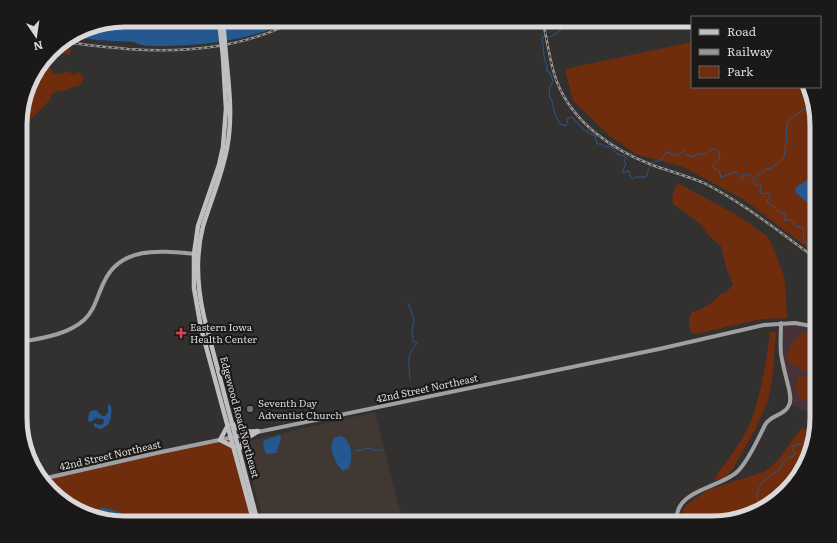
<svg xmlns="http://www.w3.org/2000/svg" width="837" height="543" font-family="Literata,serif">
<rect width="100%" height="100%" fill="#333130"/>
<!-- built -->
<polygon fill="#413834" points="375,412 403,523 264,523 243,447 253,440"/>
<!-- education -->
<polygon fill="#463339" points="781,323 817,327 817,425 815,431 810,413 790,404 782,360"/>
<!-- green -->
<g fill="#6f2d0d">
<polygon points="692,42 692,87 807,87 817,118 817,255 743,199 683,167 636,154 610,136 573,101 565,69"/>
<polygon points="59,44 68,46 71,52 70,55 57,51 55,53 50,67 53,73 60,74 68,71 73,75 79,72 84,78 81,84 76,87 74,86 65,91 64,90 61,92 58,90 51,95 50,100 22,127 21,134 23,138 21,142 21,111 31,78 56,46"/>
<path d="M 678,183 L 740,217 L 767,236 L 772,245 L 783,273 L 785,284 L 787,318 L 762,319 L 695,334 L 692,333 C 688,326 688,319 692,312 C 705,309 713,302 722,293 L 726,293 L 733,284 L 727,270 L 721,246 L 709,236 L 702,226 L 693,218 L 673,204 C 671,196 674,190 678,183 Z"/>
<path d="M 770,331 L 776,332 L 773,373 L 768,401 L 755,430 L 734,467 L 728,475 L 719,480 L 714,479 C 725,463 738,447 747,430 C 760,402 767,361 770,331 Z"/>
<path d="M 805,332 L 817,333 L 817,376 L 789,363 L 786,360 C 790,347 793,338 805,332 Z"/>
<path d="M 799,375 L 817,381 L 817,392 L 812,403 C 796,398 793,391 799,375 Z"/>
<path d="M 802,428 C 818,433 808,451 804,463 C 802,467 801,474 798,477 C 787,489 769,494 761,510 L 719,523 L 681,523 L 681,515 L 685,506 L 707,490 L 764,472 C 781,461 789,442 802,428 Z"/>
<polygon points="231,437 254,523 125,523 66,505 42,479"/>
</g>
<!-- water -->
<g fill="#255890">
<path d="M 125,20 L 291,20 C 253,40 210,45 167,46 C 158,46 141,47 134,42 L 96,40 L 72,36 L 85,28 Z"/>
<polygon points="807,180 817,182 817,211 796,193 795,188"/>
<path d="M 110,404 C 113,409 111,420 108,425 L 101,429 L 94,427 L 94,424 L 95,423 L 98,425 L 103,424 L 104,421 L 103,419 L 96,418 L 91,422 L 88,421 L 89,413 L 91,411 L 96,410 L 102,416 L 105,416 L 108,412 L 108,405 Z"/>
<polygon points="280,435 281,439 276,453 267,454 265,452 263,444 265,440"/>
<path d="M 341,436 C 352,441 353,457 349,468 L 343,471 C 336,465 332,454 331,445 L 335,437 Z"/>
<polygon points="104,508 119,512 123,516 123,521 121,522 89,512 91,510"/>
</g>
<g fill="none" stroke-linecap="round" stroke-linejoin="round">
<!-- stream -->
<g stroke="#255890" stroke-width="1">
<path d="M 556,20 L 562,24 L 560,31 C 554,35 551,38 544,36 L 542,39 C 544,47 543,59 547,65 L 547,71 L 550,73 L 553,81 L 549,90 L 550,98 L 552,101 L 555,115 L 560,124 L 566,126 L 568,118 L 572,117 L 584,130 L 595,136 L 597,144 C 602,143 605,148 611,147 L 617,154 L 625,156 L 626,158 L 624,161 L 626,163 L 623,170 L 623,173 L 627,171 L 629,171 L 631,178 L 633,179 L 636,177 L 646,177 C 650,168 647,161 660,161 L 667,152 L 676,156 L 684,151 L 687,155 L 692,157 L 699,154 L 705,154 L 712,149 L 716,149 L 718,151 L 720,159 C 717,162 711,164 714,169 L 719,170 L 721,177 L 736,172 L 743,180 L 744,174 L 750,175 L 754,179 L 754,185 L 761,186 L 760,192 L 762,194 L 769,193 L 770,197 L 767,200 L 768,203 L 774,207 L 778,211 L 786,214 L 784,221 L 790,219 L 797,227 L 803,227 L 804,233 L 803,241 L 811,245 L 817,244"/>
<polyline points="755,178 758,175 763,173 764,170 771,168 780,162 784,158 787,137 786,132 788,121 807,107 812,102"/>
<path d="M 408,303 L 414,319 L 412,330 L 413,341 L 417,343 C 414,348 409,353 409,359 C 408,364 410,373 410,379"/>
<polyline points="355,451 370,448 372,450 382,450"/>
<polyline points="750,513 758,506 757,493 762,482 779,470 783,462 789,457 792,457 795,453 793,450 793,446 804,443 807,441 817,416"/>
</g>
<!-- secondary -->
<g stroke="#9fa0a2" stroke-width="4">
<path d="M 21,342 C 42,338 67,335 84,320 C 95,310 97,296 104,282 C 121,245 162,251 196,254"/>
<polyline points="42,479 161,452 659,349 764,325 795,323 817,327"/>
<path d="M 677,523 C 672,490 720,488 737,472 C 748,462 758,439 765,425 C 770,415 783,416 788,407 C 792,402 790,395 789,389 C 786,377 783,366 781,354 C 780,344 781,333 781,323"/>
</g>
<!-- primary -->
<g stroke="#bebfc1" stroke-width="4.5">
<path d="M 226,56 C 229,87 233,117 227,148 C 222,175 211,200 203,226 C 195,257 197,287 204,317 L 258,523"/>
<polyline points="223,57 226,109 223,147 219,165 198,226 194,254 194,288 201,328 254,523"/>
<path d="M 233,424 C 240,433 248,432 258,431"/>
<polyline points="228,425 220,440 234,447"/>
<polyline points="239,450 244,440 257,432"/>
</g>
<!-- rail casing -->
<g stroke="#999796" stroke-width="2.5">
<g id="rail">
<path d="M 542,20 C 548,40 549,62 557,82 C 573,123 613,150 652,165 C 669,171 687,176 704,183 C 742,202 782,234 817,259"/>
<path d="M 64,41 C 85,46 107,47 128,49 C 187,53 244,48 297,20"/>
</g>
</g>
<!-- rail -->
<use href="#rail" stroke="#1a1918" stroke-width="1" stroke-dasharray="3" stroke-linecap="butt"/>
<!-- primary-bridge -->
<g stroke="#bebfc1" stroke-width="4.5">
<polyline points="219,20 223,57"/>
<polyline points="223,20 226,56"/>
</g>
</g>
<!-- markers -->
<path fill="#e0444e" stroke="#1a1918" stroke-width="1.5" d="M179 327h4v4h4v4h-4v4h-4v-4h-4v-4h4z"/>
<circle fill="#6b7280" stroke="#1a1918" stroke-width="1.5" cx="250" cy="409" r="4"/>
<g text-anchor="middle" stroke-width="4" stroke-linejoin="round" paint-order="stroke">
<!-- poi labels -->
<g font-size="10" fill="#dad8d8" stroke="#1a1918" text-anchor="start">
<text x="190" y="331">Eastern Iowa<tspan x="190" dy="12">Health Center</tspan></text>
<text x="258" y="407">Seventh Day<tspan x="258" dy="12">Adventist Church</tspan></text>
</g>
<!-- street labels -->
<g font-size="10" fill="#dad8d8" stroke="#1a1918">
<text transform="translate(427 388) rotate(-12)" y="4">42nd Street Northeast</text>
<text transform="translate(240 417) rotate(75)" y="4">Edgewood Road Northeast</text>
<text transform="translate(110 455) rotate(-13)" y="4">42nd Street Northeast</text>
</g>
</g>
<!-- crop -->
<path d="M0 0H837V543H0ZM125 27H712A98 98 0 0 1 810 125V418A98 98 0 0 1 712 516H125A98 98 0 0 1 27 418V125A98 98 0 0 1 125 27Z" fill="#1a1918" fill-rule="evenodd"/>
<path fill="none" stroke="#dad8d8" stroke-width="5" d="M125 27H712A98 98 0 0 1 810 125V418A98 98 0 0 1 712 516H125A98 98 0 0 1 27 418V125A98 98 0 0 1 125 27Z"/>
<!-- legend -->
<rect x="691" y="16" width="130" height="72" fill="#1a1918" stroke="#676565"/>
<rect x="699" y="29" width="20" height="6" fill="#bebfc1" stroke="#676565"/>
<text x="727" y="36" font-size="12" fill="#dad8d8">Road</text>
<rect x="699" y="49" width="20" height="6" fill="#999796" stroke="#676565"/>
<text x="727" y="56" font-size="12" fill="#dad8d8">Railway</text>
<rect x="699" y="66" width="20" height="12" fill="#6f2d0d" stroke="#676565"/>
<text x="727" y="76" font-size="12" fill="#dad8d8">Park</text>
<!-- north arrow -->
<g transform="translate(36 36) rotate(167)" stroke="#1a1918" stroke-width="3" paint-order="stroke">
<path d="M0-3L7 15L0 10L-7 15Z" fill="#dad8d8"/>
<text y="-6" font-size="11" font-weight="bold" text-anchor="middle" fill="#dad8d8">N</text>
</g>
</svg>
